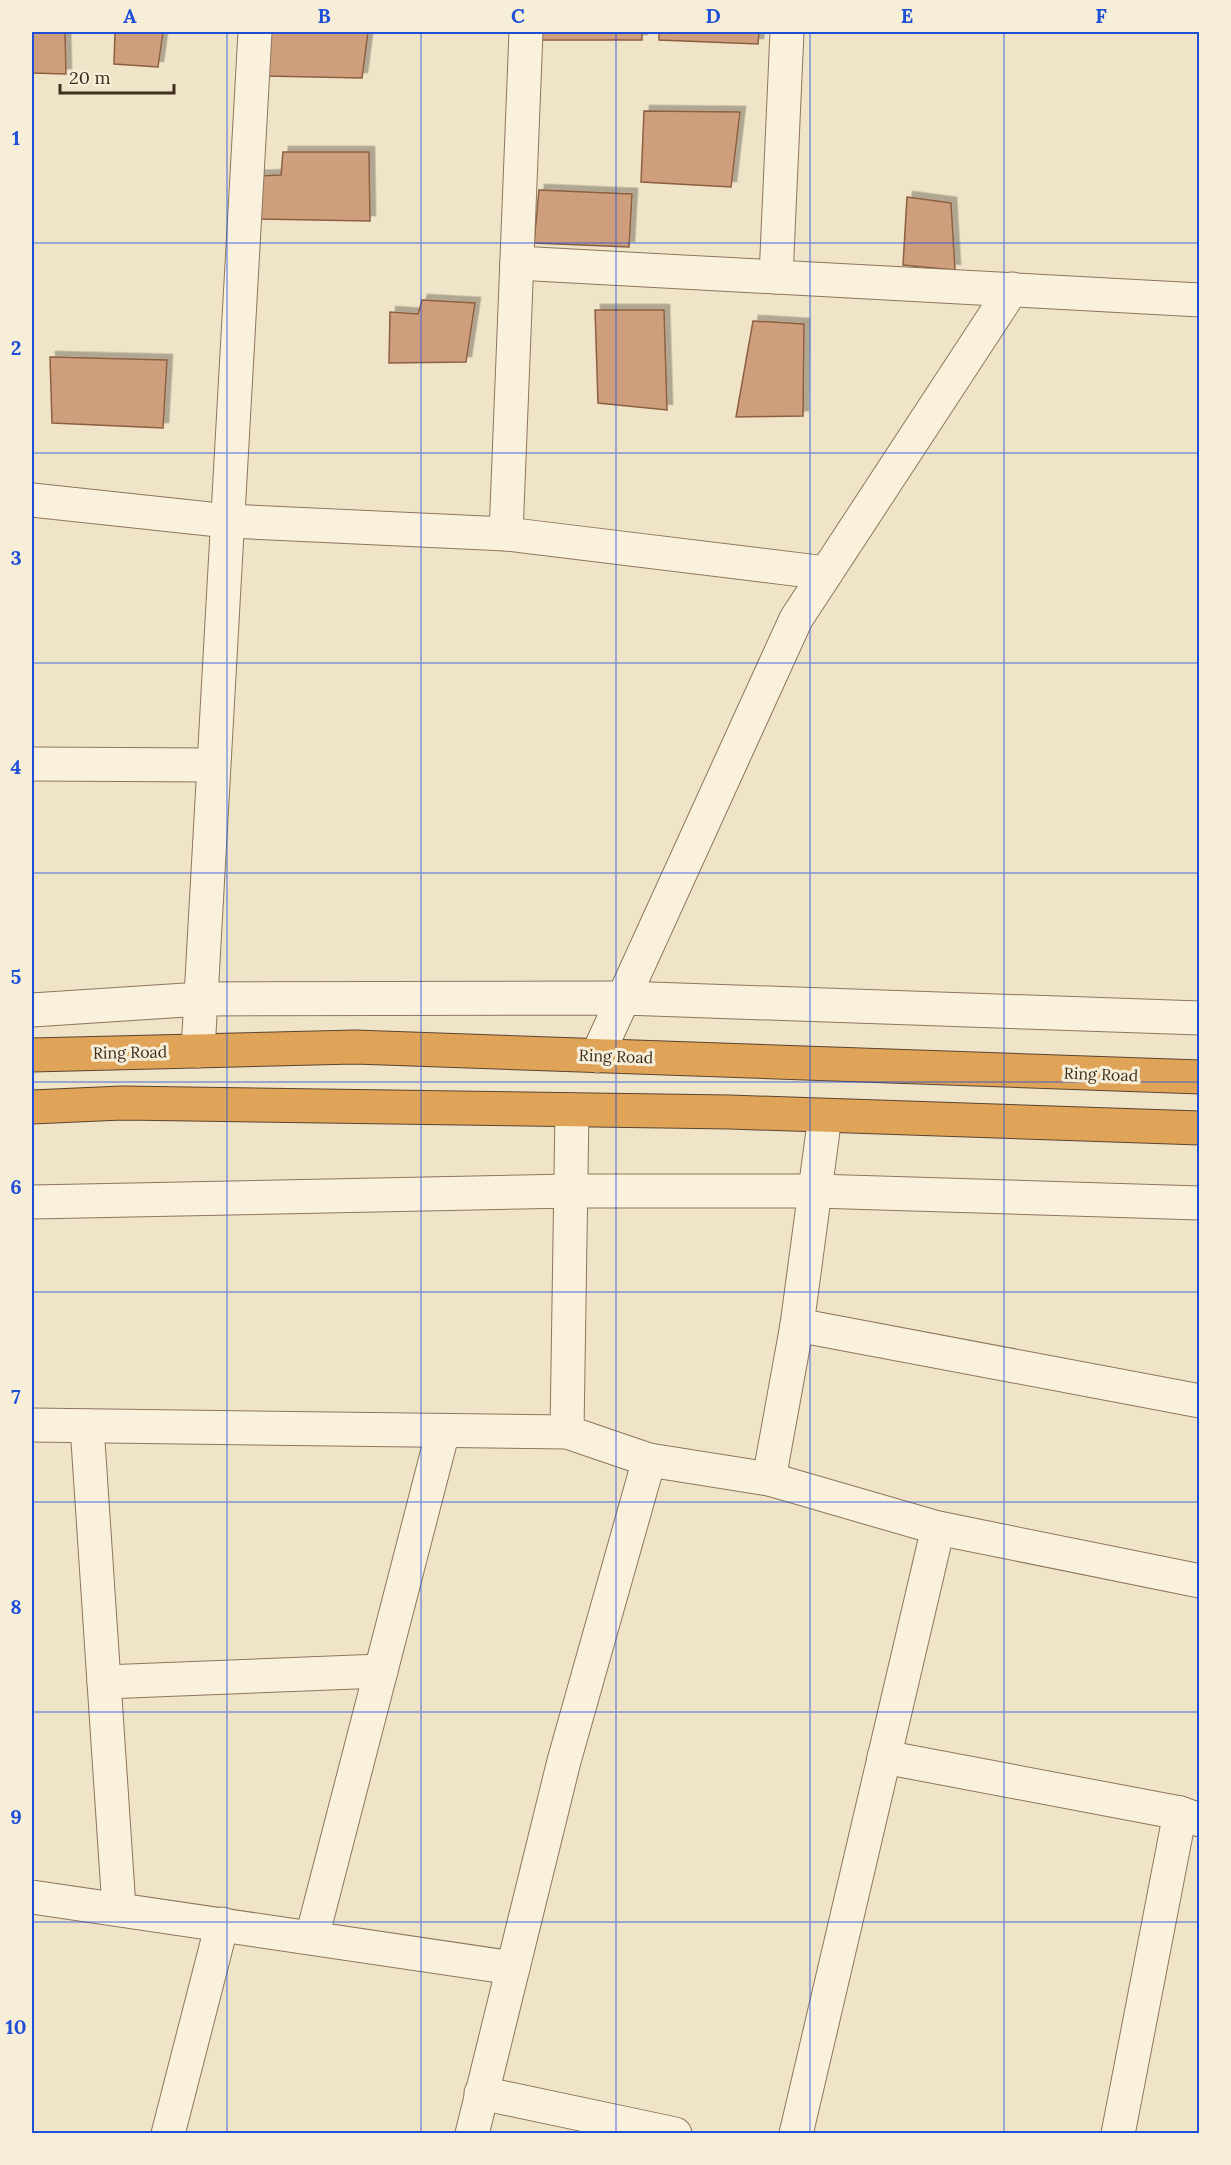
<svg xmlns="http://www.w3.org/2000/svg" width="1231" height="2165" font-family="Lora,serif">
<defs>
<filter id="shadow"><feDropShadow dx="5.5" dy="-5.5" stdDeviation="0" flood-color="#0004"/></filter>
</defs>
<rect width="100%" height="100%" fill="#f0e4c8"/>
<!-- building -->
<g fill="#cf9f7d" stroke="#8d5f41" stroke-width="1.5" filter="url(#shadow)">
<polygon points="32,32 65,32 66,74 32,73"/>
<polygon points="115,32 163,32 158,67 114,64"/>
<polygon points="269,32 368,32 362,78 266,76"/>
<polygon points="541,32 642,32 642,40 540,40"/>
<polygon points="659,32 759,32 758,44 659,40"/>
<polygon points="644,111 740,112 731,187 641,182"/>
<polygon points="283,152 369,152 370,221 259,219 258,176 281,175"/>
<polygon points="539,190 632,194 629,247 534,243"/>
<polygon points="907,197 951,203 955,270 903,265"/>
<polygon points="422,300 475,303 466,362 389,363 390,312 418,314"/>
<polygon points="595,310 664,310 667,410 598,403"/>
<polygon points="753,321 804,324 803,416 736,417"/>
<polygon points="50,357 167,360 163,428 52,423"/>
</g>
<g fill="none" stroke-linecap="round" stroke-linejoin="round">
<!-- street casing -->
<g stroke="#8d765c" stroke-width="35">
<g id="street">
<polyline points="517,263 1200,300"/>
<polyline points="776,277 787,32"/>
<polyline points="32,500 228,521 506,534 826,573"/>
<polyline points="506,534 526,32"/>
<polyline points="32,764 213,765"/>
<polyline points="32,1010 201,999 623,998 1200,1018"/>
<polyline points="198,1051 255,32"/>
<polyline points="597,1056 796,619 1012,289"/>
<polyline points="825,1116 797,1325 1200,1401"/>
<polyline points="32,1202 571,1191 815,1191 1200,1203"/>
<polyline points="32,1425 567,1432 649,1460 769,1479 938,1528 1200,1581"/>
<polyline points="87,1426 119,1908"/>
<polyline points="567,1432 572,1110"/>
<polyline points="769,1479 797,1325"/>
<polyline points="104,1682 381,1671"/>
<polyline points="884,1757 1180,1813 1200,1820"/>
<polyline points="32,1897 513,1968"/>
<polyline points="312,1937 443,1431"/>
<polyline points="481,2093 675,2134"/>
<polyline points="168,2134 222,1924"/>
<polyline points="472,2134 564,1761 649,1460"/>
<polyline points="796,2134 938,1528"/>
<polyline points="1118,2134 1180,1813"/>
</g>
</g>
<!-- highway casing -->
<g stroke="#5b4430" stroke-width="35">
<g id="highway">
<polyline points="32,1055 355,1047 1200,1077"/>
<polyline points="32,1107 122,1103 730,1112 1200,1128"/>
</g>
</g>
<!-- street -->
<use href="#street" stroke="#faf1dc" stroke-width="33"/>
<!-- highway -->
<use href="#highway" stroke="#e0a458" stroke-width="33"/>
</g>
<!-- grid -->
<path fill="none" stroke="#1d4ed8" stroke-width="1.5" stroke-opacity="0.55" d="M 227,32 L 227,2134M 421,32 L 421,2134M 616,32 L 616,2134M 810,32 L 810,2134M 1004,32 L 1004,2134M 32,243 L 1200,243M 32,453 L 1200,453M 32,663 L 1200,663M 32,873 L 1200,873M 32,1082 L 1200,1082M 32,1292 L 1200,1292M 32,1502 L 1200,1502M 32,1712 L 1200,1712M 32,1922 L 1200,1922"/>
<g text-anchor="middle" stroke-width="6" stroke-linejoin="round" paint-order="stroke">
<!-- street labels -->
<g font-size="16" fill="#3d2e20" stroke="#f7eed8">
<text transform="translate(130 1052) rotate(-1)" y="6">Ring Road</text>
<text transform="translate(616 1056) rotate(2)" y="6">Ring Road</text>
<text transform="translate(1101 1074) rotate(2)" y="6">Ring Road</text>
</g>
</g>
<!-- border -->
<rect width="1231" height="2165" fill="none" stroke="#f7eed8" stroke-width="66"/>
<!-- scale -->
<path d="M60 84v9h114v-9" fill="none" stroke="#3d2e20" stroke-width="3"/>
<text x="69" y="84" font-size="18" fill="#3d2e20" stroke="#f7eed8" stroke-width="4.5" paint-order="stroke">20 m</text>
<rect x="33" y="33" width="1165" height="2099" fill="none" stroke="#1d4ed8" stroke-width="2"/>
<g font-size="20" text-anchor="middle" font-weight="bold" fill="#1d4ed8">
<text x="130" y="23">A</text>
<text x="324" y="23">B</text>
<text x="518" y="23">C</text>
<text x="713" y="23">D</text>
<text x="907" y="23">E</text>
<text x="1101" y="23">F</text>
<text x="16" y="145">1</text>
<text x="16" y="355">2</text>
<text x="16" y="565">3</text>
<text x="16" y="774">4</text>
<text x="16" y="984">5</text>
<text x="16" y="1194">6</text>
<text x="16" y="1404">7</text>
<text x="16" y="1614">8</text>
<text x="16" y="1824">9</text>
<text x="16" y="2034">10</text>
</g>
</svg>
